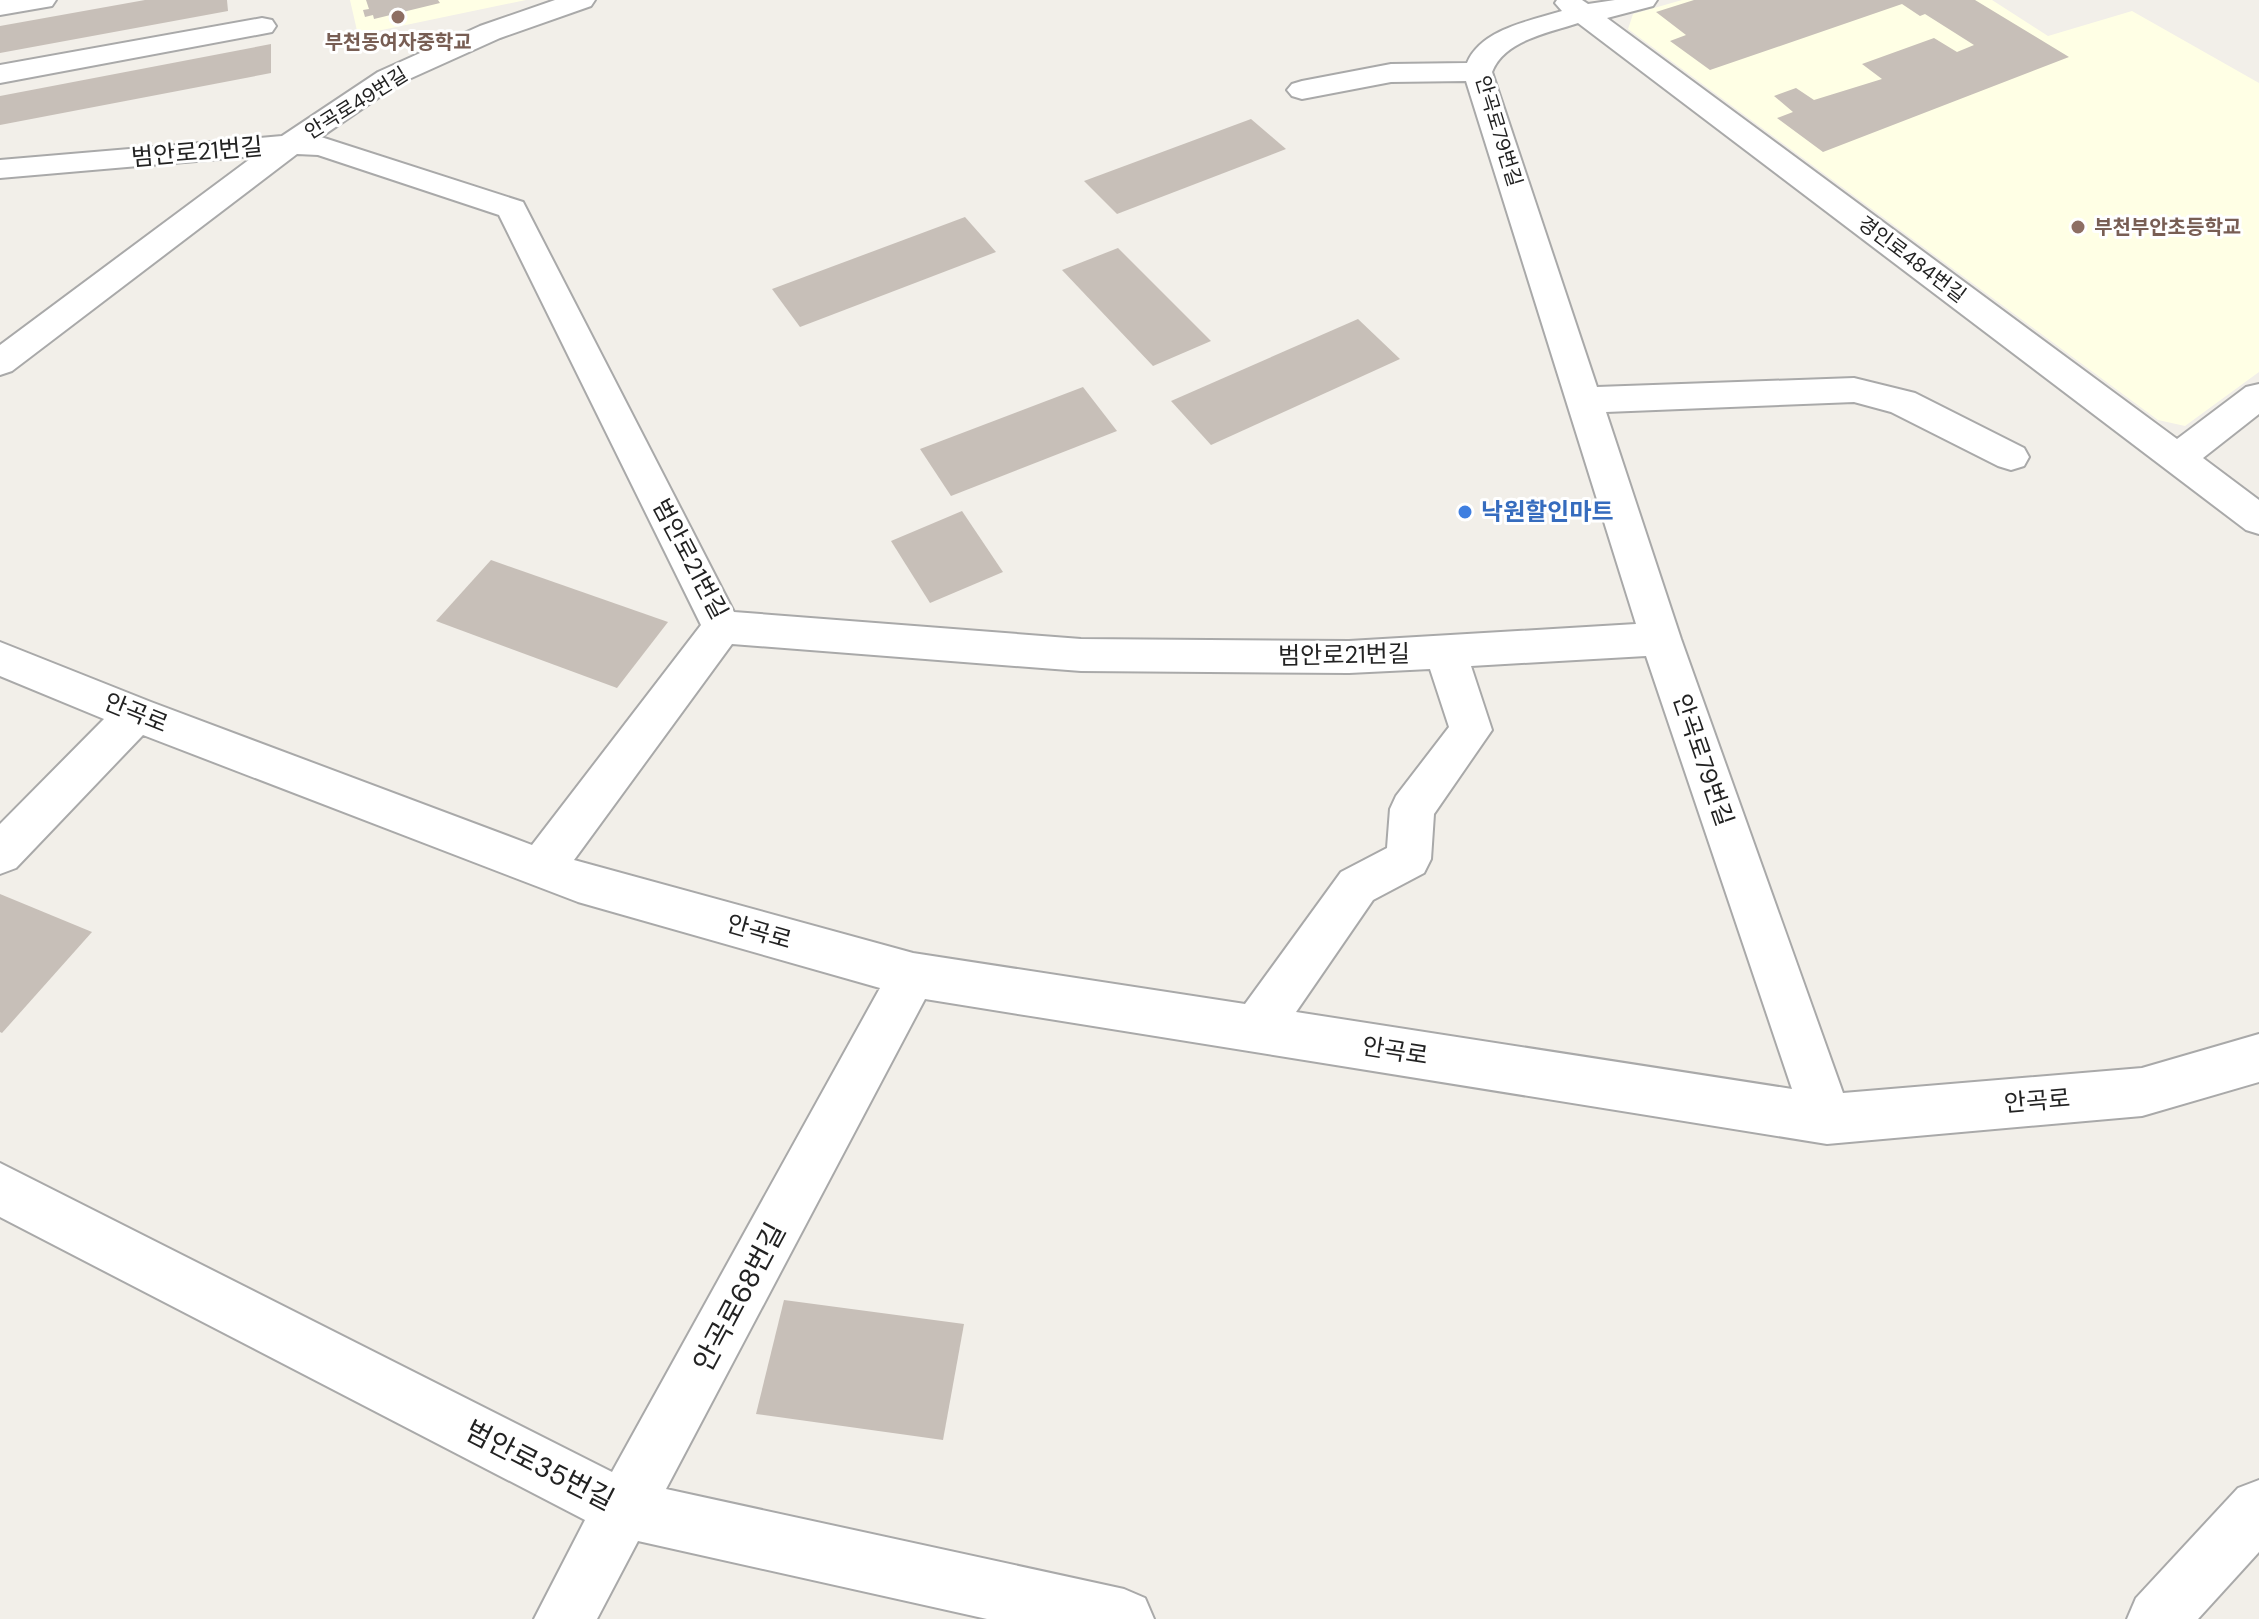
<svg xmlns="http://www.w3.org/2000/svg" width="2259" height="1619" font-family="'DM Sans','Noto Sans KR',sans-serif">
<rect width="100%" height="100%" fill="#f2efe9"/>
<!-- education -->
<g fill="#ffffe5">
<polygon points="350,0 526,0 358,35"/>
<polygon points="1682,0 1992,0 2048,36 2132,11 2259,83 2259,372 2185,426 2158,420 1628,29 1633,14"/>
</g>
<!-- building -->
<g fill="#c7bfb8">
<polygon points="145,0 227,0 228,11 0,53 0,26"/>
<polygon points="366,0 438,0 440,3 374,19 373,15 365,17 363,10 369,9"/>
<polygon points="1694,0 1975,0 2069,57 1823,152 1777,118 1793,112 1774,96 1796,88 1814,100 1882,79 1862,64 1934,38 1957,52 1974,45 1925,14 1920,16 1902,4 1710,70 1670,41 1686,35 1656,12"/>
<polygon points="271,44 271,73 0,125 0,96"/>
<polygon points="1251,119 1286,149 1117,214 1084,181"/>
<polygon points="965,217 996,252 800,327 772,289"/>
<polygon points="1118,248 1211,341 1153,366 1062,270"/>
<polygon points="1358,319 1400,359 1211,445 1171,401"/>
<polygon points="1083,387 1117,431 951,496 920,449"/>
<polygon points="962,511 1003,572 930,603 891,541"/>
<polygon points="491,560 668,622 617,688 436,621"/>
<polygon points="0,894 92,932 2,1033 0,1032"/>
<polygon points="784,1300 964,1324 943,1440 756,1414"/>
</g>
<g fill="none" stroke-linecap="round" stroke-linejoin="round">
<!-- minor casing -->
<g stroke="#a9a9a9" stroke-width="4">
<g id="minor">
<polygon points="0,0 56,0 52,6 0,15"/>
<path d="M 555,0 L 595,0 L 591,6 L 500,38 L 398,84 L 321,137 L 523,202 L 734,612 L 1081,639 L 1349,641 L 1636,624 L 1466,81 L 1391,82 L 1302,99 L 1292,96 L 1287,90 L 1292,84 L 1302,81 L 1391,64 L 1467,63 C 1481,29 1530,21 1562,11 L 1555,3 L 1557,0 L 1582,0 L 1588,4 L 1615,0 L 1657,0 L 1653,6 L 1607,18 L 2177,439 L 2246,387 L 2259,384 L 2259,414 L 2203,458 L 2259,500 L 2259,534 L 2246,530 L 1578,23 C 1549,33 1504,40 1492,72 L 1597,387 L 1854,378 L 1915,393 L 2024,448 L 2029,457 L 2024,466 L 2011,470 L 1998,466 L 1891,412 L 1854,402 L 1606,412 L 1681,639 L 1843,1093 L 2142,1068 L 2259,1034 L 2259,1082 L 2142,1116 L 1827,1144 L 925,999 L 666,1489 L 1124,1589 L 1145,1598 L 1154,1619 L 987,1619 L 638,1541 L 597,1619 L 534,1619 L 585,1520 L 0,1217 L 0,1163 L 612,1472 L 880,988 L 578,902 L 143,735 L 16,868 L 0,874 L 0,824 L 104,719 L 0,676 L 0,642 L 151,702 L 532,845 L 701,625 L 499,215 L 318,155 L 297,154 L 12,371 L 0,375 L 0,345 L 254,156 L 0,178 L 0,160 L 282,136 L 378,72 L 480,26 ZM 732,644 L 1081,671 L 1349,673 L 1430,669 L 1449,727 L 1396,796 L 1390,809 L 1387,848 L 1341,872 L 1245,1004 L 913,953 L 574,860 ZM 1646,656 L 1792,1089 L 1296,1012 L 1373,900 L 1424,873 L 1431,859 L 1434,814 L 1492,730 L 1471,666 Z"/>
<polygon points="262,18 272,20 276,26 272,32 0,83 0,65"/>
<polygon points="2259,1480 2259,1552 2198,1619 2127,1619 2136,1598 2238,1488"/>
</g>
</g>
<!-- minor -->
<use href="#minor" fill="#fff" fill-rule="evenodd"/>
</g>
<!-- markers -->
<g fill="#8d6e63" stroke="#fff" stroke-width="3">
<circle cx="398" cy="17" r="8"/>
<circle cx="2078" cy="227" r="8"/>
</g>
<circle fill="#3f7fe0" stroke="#fff" stroke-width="3" cx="1465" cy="512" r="8"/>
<g text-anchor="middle" stroke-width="6" stroke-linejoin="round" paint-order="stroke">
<!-- far-education labels -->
<g font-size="20" font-weight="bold" fill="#785e54" stroke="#fff">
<text x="398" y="49">부천동여자중학교</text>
<text x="2094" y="234" text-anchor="start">부천부안초등학교</text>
</g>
<!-- far-street labels -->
<g font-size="20" fill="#222" stroke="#fff">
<text transform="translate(356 103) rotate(-32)" y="7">안곡로49번길</text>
<text transform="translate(1499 131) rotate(73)" y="7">안곡로79번길</text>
<text transform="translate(1912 259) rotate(37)" y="7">경인로484번길</text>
</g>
<!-- street labels -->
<g font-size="24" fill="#222" stroke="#fff">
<text transform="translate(197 152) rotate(-5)" y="8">범안로21번길</text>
<text transform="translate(690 559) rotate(62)" y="8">범안로21번길</text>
<text transform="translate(1344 655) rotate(-1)" y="8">범안로21번길</text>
<text transform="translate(136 713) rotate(22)" y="8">안곡로</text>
<text transform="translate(1703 760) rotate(71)" y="8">안곡로79번길</text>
<text transform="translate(759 932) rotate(16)" y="8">안곡로</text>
<text transform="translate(1395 1051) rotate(9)" y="8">안곡로</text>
<text transform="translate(2037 1101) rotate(-5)" y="8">안곡로</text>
</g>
<!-- shop labels -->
<g font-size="24" font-weight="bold" fill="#366cbe" stroke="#fff" text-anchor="start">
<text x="1481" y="520">낙원할인마트</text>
</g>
<!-- near-street labels -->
<g font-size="28" fill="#222" stroke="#fff">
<text transform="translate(739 1297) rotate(-62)" y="10">안곡로68번길</text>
<text transform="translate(540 1465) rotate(27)" y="10">범안로35번길</text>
</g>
</g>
</svg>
